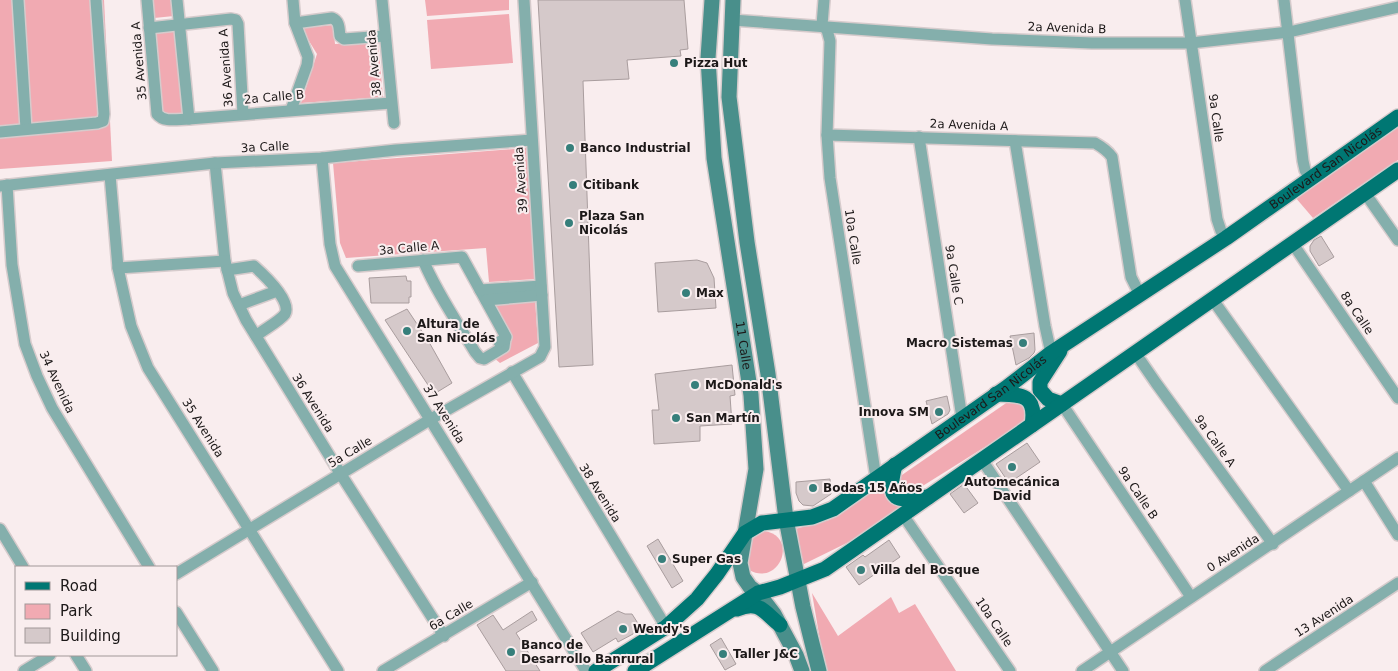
<svg xmlns="http://www.w3.org/2000/svg" width="1398" height="671" font-family="'DejaVu Sans',sans-serif">
<rect width="100%" height="100%" fill="#f9edee"/>
<!-- green -->
<g fill="#f1aab2">
<polygon points="0,0 104,0 112,161 0,169"/>
<polygon points="152,0 172,0 174,16 154,18"/>
<polygon points="425,0 509,0 509,10 427,16"/>
<polygon points="509,14 513,63 431,69 427,20"/>
<polygon points="333,25 335,44 378,41 383,97 301,103 317,54 301,28"/>
<polygon points="175,27 183,113 159,115 153,29"/>
<polygon points="1398,126 1398,160 1313,218 1295,197"/>
<polygon points="526,148 536,279 489,282 486,248 346,258 340,243 333,163"/>
<polygon points="535,299 538,343 500,363 494,358 504,351 495,308 497,301"/>
<path d="M 1012,399 C 1022,401 1027,407 1025,418 L 1020,425 L 913,492 L 905,493 L 899,490 L 897,482 L 899,477 Z"/>
<polygon points="876,489 881,489 893,503 902,507 857,538 804,564 800,562 795,529 829,520"/>
<path d="M 764,531 C 799,536 780,587 749,570 L 746,561 L 752,536 L 757,533 Z"/>
<polygon points="812,593 838,636 891,597 899,613 915,604 956,671 828,671 823,658"/>
</g>
<!-- building -->
<g fill="#d5c9ca" stroke="#a99d9e">
<polygon points="538,0 684,0 688,49 680,50 681,56 627,60 629,79 583,81 593,365 559,367"/>
<polygon points="1321,236 1334,257 1319,266 1310,251 1310,246 1314,240"/>
<polygon points="697,260 707,263 714,278 716,308 658,312 655,263"/>
<polygon points="406,276 407,281 411,281 411,297 409,297 409,303 371,303 369,278"/>
<polygon points="407,309 429,342 452,383 434,394 385,320"/>
<polygon points="1034,333 1035,350 1034,353 1029,358 1016,365 1010,336"/>
<polygon points="732,365 735,395 730,396 732,424 700,426 700,441 654,444 652,410 659,410 655,374"/>
<polygon points="947,396 950,410 948,414 932,424 926,401"/>
<polygon points="1027,443 1040,462 1009,483 996,464"/>
<polygon points="830,479 831,494 813,506 803,505 799,501 796,493 796,482"/>
<polygon points="964,484 978,503 964,513 950,494"/>
<polygon points="658,539 683,581 672,588 647,546"/>
<polygon points="889,540 900,557 859,585 846,567 863,555 865,557"/>
<polygon points="532,611 537,620 516,633 540,671 506,671 477,625 493,615 503,630"/>
<polygon points="618,611 625,614 632,614 639,625 633,634 618,642 616,638 593,652 581,633"/>
<polygon points="721,638 736,664 725,670 710,645"/>
</g>
<g fill="none" stroke-linecap="round" stroke-linejoin="round">
<!-- street casing -->
<g stroke="#d6cbcc" stroke-width="14">
<g id="street">
<polyline points="18,0 26,129"/>
<path d="M 147,0 L 157,114 C 164,123 178,119 189,119 L 391,103"/>
<polyline points="177,0 189,119"/>
<polyline points="382,0 394,123"/>
<polyline points="824,0 822,25 827,30 830,41 827,135 830,178 876,478"/>
<polyline points="1185,0 1217,219 1221,231 1226,238"/>
<polyline points="1284,0 1303,161 1305,170 1310,178"/>
<polyline points="732,20 992,39 1092,43 1191,43 1289,32 1398,7"/>
<path d="M 295,23 L 332,18 C 340,21 339,29 340,36 L 344,39 L 385,36"/>
<polyline points="149,28 231,19 236,20 238,24 243,114"/>
<polyline points="291,110 307,65 308,57 295,23 293,0"/>
<polyline points="0,132 97,123 103,121 104,114 96,0"/>
<path d="M 827,135 L 1095,143 C 1102,147 1107,150 1112,157 L 1131,277 L 1140,295"/>
<polyline points="919,137 962,418"/>
<polyline points="1015,141 1045,326 1051,353"/>
<polyline points="322,158 330,244 335,266 586,671"/>
<polyline points="215,163 225,261 233,293 246,320 340,473 444,636"/>
<polyline points="110,175 118,268 131,326 148,368 338,671"/>
<polyline points="7,185 12,265 25,344 37,376 52,408 149,567"/>
<polyline points="0,186 215,163 322,158 396,150 532,140"/>
<polyline points="1365,193 1398,240"/>
<polyline points="1293,244 1398,398"/>
<path d="M 423,260 C 437,293 457,322 475,352 L 480,358 L 484,359 L 504,347 L 505,339"/>
<polyline points="358,266 462,257 506,337 505,339 499,342"/>
<polyline points="118,268 225,261"/>
<path d="M 227,270 L 254,266 C 263,274 292,301 285,314 C 280,321 263,330 256,336"/>
<polyline points="480,290 541,286"/>
<polyline points="486,300 542,295"/>
<polyline points="1213,300 1349,491"/>
<polyline points="239,305 277,291"/>
<polyline points="1136,354 1156,383 1273,544"/>
<polyline points="512,372 666,627"/>
<polyline points="1062,404 1191,597"/>
<polyline points="982,460 1123,671"/>
<polyline points="1364,481 1398,535"/>
<polyline points="903,515 1010,671"/>
<polyline points="0,529 23,567"/>
<polyline points="176,574 431,419 540,357 545,347 524,0"/>
<polyline points="176,612 213,671"/>
<polyline points="76,655 86,671"/>
<polyline points="24,671 50,655"/>
<polyline points="383,671 532,582"/>
<polyline points="1082,671 1398,458"/>
<polyline points="1265,671 1398,583"/>
</g>
</g>
<!-- secondary casing -->
<g stroke="#d6cbcc" stroke-width="18">
<g id="secondary">
<path id="s1" d="M 712,0 L 708,58 L 714,158 L 751,395 L 756,469 L 740,563 L 743,577 L 750,587 L 758,593 L 774,614 L 796,655 L 802,671"/>
<polyline points="733,0 729,97 747,242 768,374 786,519 803,607 819,671"/>
</g>
</g>
<!-- primary casing -->
<g stroke="#d6cbcc" stroke-width="18">
<g id="primary">
<polyline points="1060,351 1040,382 1040,390 1048,399 1062,404"/>
<path d="M 996,394 C 1022,394 1037,395 1032,425"/>
<path d="M 895,465 C 886,502 895,501 928,497"/>
<path d="M 737,609 C 759,600 763,611 780,625"/>
<path id="s2" d="M 596,671 L 666,627 L 697,599 L 717,574 L 745,533 L 762,523 L 812,517 L 833,509 L 1006,388 L 1051,353 L 1226,238 L 1398,117"/>
<polyline points="635,671 758,593 780,587 825,569 1398,170"/>
</g>
</g>
<!-- street -->
<use href="#street" stroke="#84afac" stroke-width="11"/>
<!-- secondary -->
<use href="#secondary" stroke="#498f8b" stroke-width="15"/>
<!-- primary -->
<use href="#primary" stroke="#007773" stroke-width="15"/>
</g>
<!-- markers -->
<g fill="#367f7b" stroke="#f9edee" stroke-width="2">
<circle cx="674" cy="63" r="5"/>
<circle cx="570" cy="148" r="5"/>
<circle cx="573" cy="185" r="5"/>
<circle cx="569" cy="223" r="5"/>
<circle cx="686" cy="293" r="5"/>
<circle cx="407" cy="331" r="5"/>
<circle cx="1023" cy="343" r="5"/>
<circle cx="695" cy="385" r="5"/>
<circle cx="939" cy="412" r="5"/>
<circle cx="676" cy="418" r="5"/>
<circle cx="1012" cy="467" r="5"/>
<circle cx="813" cy="488" r="5"/>
<circle cx="662" cy="559" r="5"/>
<circle cx="861" cy="570" r="5"/>
<circle cx="623" cy="629" r="5"/>
<circle cx="511" cy="652" r="5"/>
<circle cx="723" cy="654" r="5"/>
</g>
<g text-anchor="middle" stroke-width="4" stroke-linejoin="round" paint-order="stroke">
<!-- street labels -->
<g font-size="12" fill="#1c1818" stroke="#f9edee">
<text transform="translate(1067 28) rotate(2)" y="4">2a Avenida B</text>
<text transform="translate(139 61) rotate(-95)" y="4">35 Avenida A</text>
<text transform="translate(374 63) rotate(-95)" y="4">38 Avenida</text>
<text transform="translate(226 68) rotate(-94)" y="4">36 Avenida A</text>
<text transform="translate(274 97) rotate(-5)" y="4">2a Calle B</text>
<text transform="translate(1216 118) rotate(82)" y="4">9a Calle</text>
<text transform="translate(969 125) rotate(2)" y="4">2a Avenida A</text>
<text transform="translate(265 147) rotate(-3)" y="4">3a Calle</text>
<text dy="4" stroke="none"><textPath href="#s2" startOffset="898">Boulevard San Nicolás</textPath></text>
<text transform="translate(521 180) rotate(-94)" y="4">39 Avenida</text>
<text transform="translate(853 237) rotate(81)" y="4">10a Calle</text>
<text transform="translate(409 248) rotate(-5)" y="4">3a Calle A</text>
<text transform="translate(954 275) rotate(81)" y="4">9a Calle C</text>
<text transform="translate(1357 313) rotate(56)" y="4">8a Calle</text>
<text dy="4" stroke="none"><textPath href="#s1" startOffset="348">11 Calle</textPath></text>
<text transform="translate(57 382) rotate(65)" y="4">34 Avenida</text>
<text dy="4" stroke="none"><textPath href="#s2" startOffset="492">Boulevard San Nicolás</textPath></text>
<text transform="translate(313 403) rotate(58)" y="4">36 Avenida</text>
<text transform="translate(444 414) rotate(58)" y="4">37 Avenida</text>
<text transform="translate(203 428) rotate(58)" y="4">35 Avenida</text>
<text transform="translate(1215 441) rotate(54)" y="4">9a Calle A</text>
<text transform="translate(350 452) rotate(-31)" y="4">5a Calle</text>
<text transform="translate(600 493) rotate(58)" y="4">38 Avenida</text>
<text transform="translate(1138 493) rotate(56)" y="4">9a Calle B</text>
<text transform="translate(1233 553) rotate(-33)" y="4">0 Avenida</text>
<text transform="translate(451 615) rotate(-31)" y="4">6a Calle</text>
<text transform="translate(1324 616) rotate(-33)" y="4">13 Avenida</text>
<text transform="translate(994 622) rotate(56)" y="4">10a Calle</text>
</g>
<!-- poi labels -->
<g font-size="12" font-weight="bold" fill="#1c1818" stroke="#f9edee" text-anchor="start">
<text x="684" y="67">Pizza Hut</text>
<text x="580" y="152">Banco Industrial</text>
<text x="583" y="189">Citibank</text>
<text x="579" y="220">Plaza San<tspan x="579" dy="14">Nicolás</tspan></text>
<text x="696" y="297">Max</text>
<text x="417" y="328">Altura de<tspan x="417" dy="14">San Nicolás</tspan></text>
<text x="1013" y="347" text-anchor="end">Macro Sistemas</text>
<text x="705" y="389">McDonald's</text>
<text x="929" y="416" text-anchor="end">Innova SM</text>
<text x="686" y="422">San Martín</text>
<text x="1012" y="486" text-anchor="middle">Automecánica<tspan x="1012" dy="14">David</tspan></text>
<text x="823" y="492">Bodas 15 Años</text>
<text x="672" y="563">Super Gas</text>
<text x="871" y="574">Villa del Bosque</text>
<text x="633" y="633">Wendy's</text>
<text x="521" y="649">Banco de<tspan x="521" dy="14">Desarrollo Banrural</tspan></text>
<text x="733" y="658">Taller J&amp;C</text>
</g>
</g>
<!-- legend -->
<rect x="15" y="566" width="162" height="90" fill="#f9edee" stroke="#a19898"/>
<rect x="25" y="582" width="25" height="8" fill="#007773" stroke="#a19898"/>
<text x="60" y="591" font-size="15" fill="#1c1818">Road</text>
<rect x="25" y="604" width="25" height="15" fill="#f1aab2" stroke="#a19898"/>
<text x="60" y="616" font-size="15" fill="#1c1818">Park</text>
<rect x="25" y="628" width="25" height="15" fill="#d5c9ca" stroke="#a19898"/>
<text x="60" y="641" font-size="15" fill="#1c1818">Building</text>
</svg>
